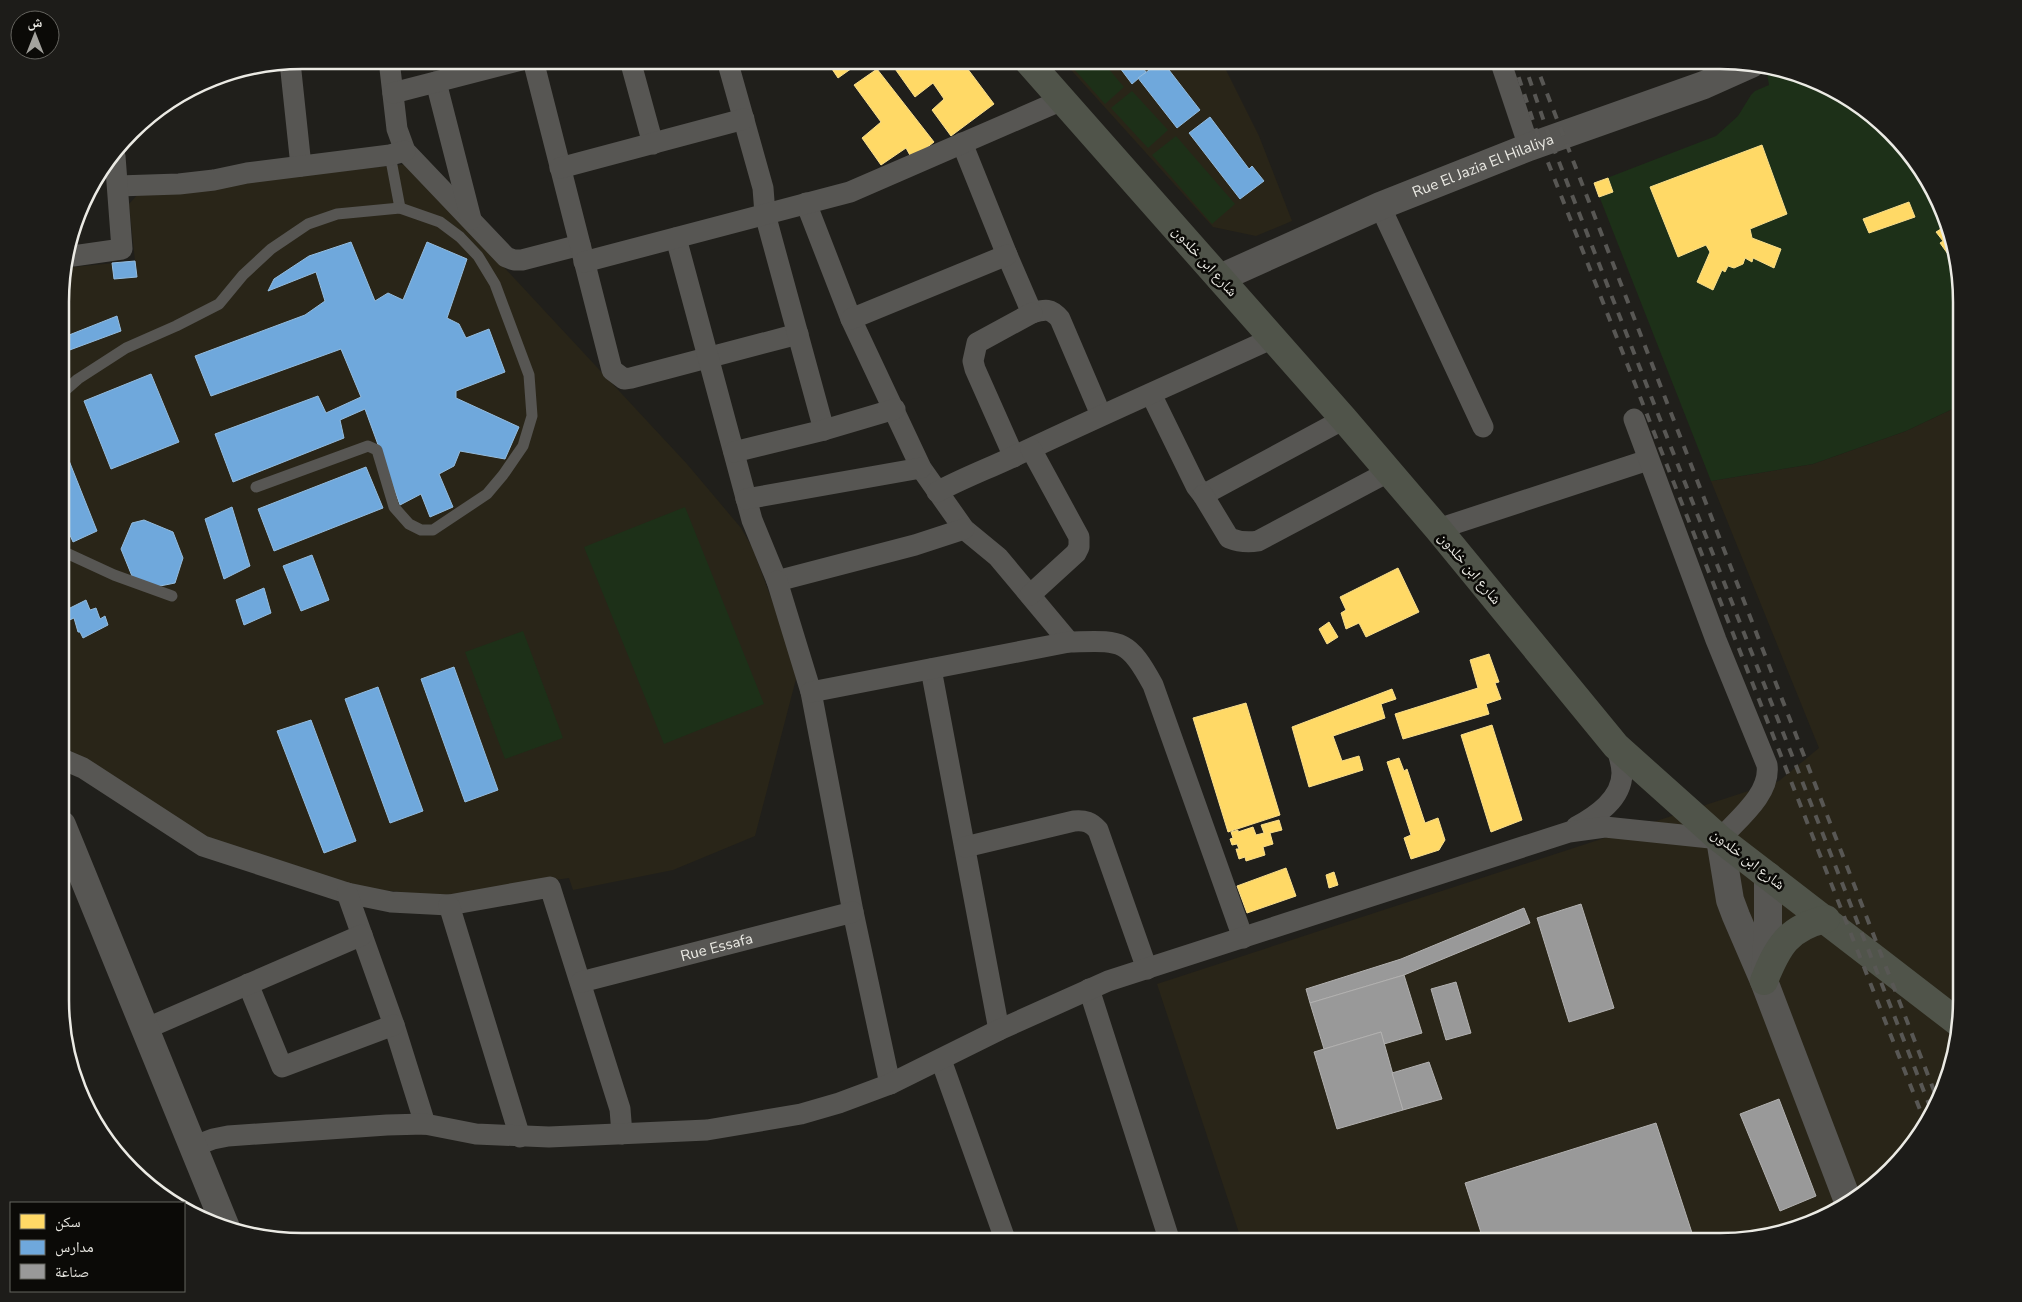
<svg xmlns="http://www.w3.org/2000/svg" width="2022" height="1302" font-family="'Nunito Sans','Noto Naskh Arabic',sans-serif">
<rect width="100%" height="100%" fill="#201f1b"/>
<!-- built -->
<g fill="#292518">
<polygon points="1062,60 1221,60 1259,136 1292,221 1256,236 1213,227"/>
<polygon points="408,164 687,464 741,528 752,547 792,654 796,679 755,836 673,870 573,890 569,878 440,896 363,888 206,841 62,745 63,268 135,261 129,204 139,193"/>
<polygon points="1961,405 1961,1016 1949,1078 1921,1134 1891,1171 1841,1210 1736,1241 1242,1242 1157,984 1779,781 1819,748 1711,481 1813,464 1906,431"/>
</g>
<!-- green -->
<g fill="#1d3018">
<polygon points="1066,60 1101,60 1124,87 1105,104"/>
<polygon points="1778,68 1854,101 1891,131 1930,181 1961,286 1961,405 1906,431 1813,464 1711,481 1594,183 1716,136 1738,116 1751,95 1755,91 1769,85 1767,74"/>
<polygon points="1132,91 1168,130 1148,148 1111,108"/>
<polygon points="1176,136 1235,204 1212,224 1152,155"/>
<polygon points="685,507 764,704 664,744 584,547"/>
<polygon points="523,631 563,738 505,759 465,652"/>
</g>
<!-- homes -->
<g fill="#ffd966" stroke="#f9de8c">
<polygon points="826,60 862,60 862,61 838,78"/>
<polygon points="900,60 961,60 994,104 951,136 932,110 944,99 933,83 915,97 893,66"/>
<polygon points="877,69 934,142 912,159 906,148 881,165 862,138 881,122 854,85"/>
<polygon points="1762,145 1787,214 1750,229 1752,238 1781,249 1774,268 1753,258 1752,262 1745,258 1743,264 1734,268 1728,266 1725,272 1722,270 1713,290 1697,282 1710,252 1706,245 1678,257 1650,187"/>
<polygon points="1608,178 1613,192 1599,197 1594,183"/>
<polygon points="1909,202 1915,217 1869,233 1863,219"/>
<polygon points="1944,227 1955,264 1940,243 1943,241 1936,232"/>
<polygon points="1398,568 1419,612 1366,637 1359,623 1346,629 1341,613 1346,610 1340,597"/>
<polygon points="1329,622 1338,637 1327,644 1319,629"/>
<polygon points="1489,654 1499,682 1495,683 1501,699 1486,704 1489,714 1403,739 1395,714 1478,688 1470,660"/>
<polygon points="1392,689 1396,699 1381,704 1385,718 1333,736 1342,761 1359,756 1363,770 1309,787 1292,727"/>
<polygon points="1246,703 1280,815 1228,832 1193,718"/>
<polygon points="1492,725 1522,820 1491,832 1461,735"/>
<polygon points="1399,758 1404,771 1407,769 1425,823 1438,818 1445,840 1439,850 1411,859 1404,838 1411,835 1387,762"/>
<polygon points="1279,820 1282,830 1270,833 1273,844 1263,847 1265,855 1246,861 1245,857 1239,859 1236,849 1239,849 1237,844 1232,845 1230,839 1233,838 1231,832 1238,830 1238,832 1253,827 1256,835 1264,833 1261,825"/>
<polygon points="1286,868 1296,896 1247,913 1237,886"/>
<polygon points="1334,872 1338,885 1329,888 1326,875"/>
</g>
<!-- schools -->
<g fill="#6fa8dc" stroke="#94bcde">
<polygon points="1114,60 1145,60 1140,64 1146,72 1132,84"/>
<polygon points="1162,61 1200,110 1177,128 1138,78"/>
<polygon points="1210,117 1249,169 1252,166 1264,181 1240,199 1189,133"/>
<polygon points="351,242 375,301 388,293 403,300 427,242 467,259 447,318 459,324 466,338 489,329 505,372 456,391 456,398 519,427 505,459 460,451 454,466 439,474 453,507 430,517 421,494 400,505 365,409 340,420 344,438 233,482 215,434 318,396 326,413 361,397 341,349 211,396 195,356 305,315 325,301 316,272 268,291 274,279 309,256"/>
<polygon points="135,261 137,277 114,279 112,263"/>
<polygon points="117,316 121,331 67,351 64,337"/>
<polygon points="151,374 179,442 111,469 84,401"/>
<polygon points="64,448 97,531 73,542 62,517 62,449"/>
<polygon points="366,467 383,508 274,551 258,509"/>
<polygon points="232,507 250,566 224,579 205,519"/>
<polygon points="144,520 173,532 183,558 175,583 155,587 134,581 121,549 132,523"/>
<polygon points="312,555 329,600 301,611 283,566"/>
<polygon points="264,588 271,613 244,625 236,600"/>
<polygon points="86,600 90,610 96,608 100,619 105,616 108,625 83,638 80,632 78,632 74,618 65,622 62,612"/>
<polygon points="454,667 498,790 465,802 421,679"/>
<polygon points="378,687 423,811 390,823 345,699"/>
<polygon points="311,720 356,841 324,853 277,731"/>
</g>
<!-- industry -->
<g fill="#999" stroke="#b2b1b0">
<polygon points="1581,904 1614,1008 1569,1022 1537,918"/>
<polygon points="1524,908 1530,923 1404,975 1310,1003 1306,989 1401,959"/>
<polygon points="1404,975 1422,1033 1384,1044 1381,1032 1324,1049 1310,1003"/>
<polygon points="1456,982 1471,1033 1446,1040 1431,989"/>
<polygon points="1381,1032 1403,1110 1337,1129 1314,1052"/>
<polygon points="1429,1062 1442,1099 1403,1110 1392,1073"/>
<polygon points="1779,1099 1816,1196 1780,1211 1740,1114"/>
<polygon points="1656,1123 1695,1242 1484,1242 1465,1183"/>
</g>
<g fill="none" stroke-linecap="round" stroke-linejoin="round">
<!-- lane -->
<g stroke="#575653" stroke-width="11">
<polyline points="390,155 400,208"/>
<polyline points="62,393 78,379 126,348 176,326 219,304 243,275 271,249 308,224 337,214 400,208 440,222 460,237 478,256 495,284 529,375 532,416 523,446 503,475 487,494 433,530 421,530 409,524 394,507 377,450 368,446 256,487"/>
<polyline points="62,551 114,575 172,596"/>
</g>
<!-- street -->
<g stroke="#575653" stroke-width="21">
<polyline points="389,60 397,129 405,151 506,257 514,260 522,260 580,245"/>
<polyline points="533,60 612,370 624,379 631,378 798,334"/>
<polyline points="630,60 653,144"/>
<polyline points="727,60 763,188 765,214 824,430"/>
<polyline points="1500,60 1529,147"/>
<polyline points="290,62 301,166"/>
<polyline points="436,82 471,219"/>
<polyline points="393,93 521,60"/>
<path d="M 962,143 L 1007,255 L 1032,313 C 1045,309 1051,308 1060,319 L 1101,415"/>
<polyline points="560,168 744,119"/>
<polyline points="118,186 179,184 214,180 247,173 390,155 405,151"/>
<polyline points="806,203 851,319 921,468 964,529 998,557 1069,642"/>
<polyline points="1380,206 1483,427"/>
<polyline points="676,238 752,520 777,581 915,545 964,529"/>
<polyline points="73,256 122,249 115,156"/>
<polyline points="584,262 850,192 1062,100"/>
<polyline points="851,319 1007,255"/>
<polyline points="1151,394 1196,486 1203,495 1344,419"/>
<polyline points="734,452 824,430 895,409"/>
<polyline points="1014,457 975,369 973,361 977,343 1032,313"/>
<path d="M 937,492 C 963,478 990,468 1017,455 C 1101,415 1188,377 1273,338"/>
<path d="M 1203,495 L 1229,538 C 1239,542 1247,543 1258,541 L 1388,472"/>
<polyline points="746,499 921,468"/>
<polyline points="1438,529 1648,460"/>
<polyline points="777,581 811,692 853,912 890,1084"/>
<polyline points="1030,595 1076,553 1079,547 1079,537 1031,449"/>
<polyline points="931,669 999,1030"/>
<path d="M 811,692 L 1069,642 C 1120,641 1127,637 1153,685 L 1243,938"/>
<polyline points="62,759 83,768 203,846 347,893 391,902 449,905 550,887 620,1109 622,1134"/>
<path d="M 1576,827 C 1596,816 1622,799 1622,773 C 1622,764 1619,755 1616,746"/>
<path d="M 965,847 L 1074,821 C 1085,820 1091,822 1098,830 L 1147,969"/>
<polyline points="347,893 394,1025 425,1124"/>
<polyline points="449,905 520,1137"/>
<path id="s1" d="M 581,982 L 853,912"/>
<polyline points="248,984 282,1067 394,1025"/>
<polyline points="1089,989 1170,1242"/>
<polyline points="145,1029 362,935"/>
<polyline points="941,1060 1006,1242"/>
<path d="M 192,1147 L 213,1139 L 228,1136 L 387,1125 L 425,1124 L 476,1134 L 549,1137 L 707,1130 L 801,1114 L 839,1103 L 890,1084 L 999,1030 L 1108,981 L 1569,832 L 1605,827 L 1720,839 C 1738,819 1771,794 1767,765 L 1716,640 L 1634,419"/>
</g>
<!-- secondary -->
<g stroke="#575653" stroke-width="28">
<path id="s2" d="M 1220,278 L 1380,206 L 1529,147 L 1704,85 L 1751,64"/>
<polyline points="62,825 227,1230"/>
<polyline points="1720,839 1730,900 1736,916 1764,981 1849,1204"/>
<polyline points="1765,977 1768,928 1768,876"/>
</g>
<!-- primary -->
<g stroke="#50544a" stroke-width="28">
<polyline points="1027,60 1344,419 1438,529 1616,746 1720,839 1960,1024"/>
<path d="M 1764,981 C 1778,946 1788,928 1826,919"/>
</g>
<!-- rail -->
<g stroke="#585754" stroke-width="4" stroke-dasharray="9 9" stroke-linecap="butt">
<polyline points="1513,60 1540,142 1926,1125"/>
<polyline points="1523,60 1550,139 1932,1112"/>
<polyline points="1534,60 1938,1101"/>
</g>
</g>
<g text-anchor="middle" stroke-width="5" stroke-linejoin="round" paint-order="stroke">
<!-- street labels -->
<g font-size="15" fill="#ebeae4" stroke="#0b0a07">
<text dy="5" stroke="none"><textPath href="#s2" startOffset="286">Rue El Jazia El Hilaliya</textPath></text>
<text transform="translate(1205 261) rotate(48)" y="5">شارع ابن خلدون</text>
<text transform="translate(1470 568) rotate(50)" y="5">شارع ابن خلدون</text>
<text transform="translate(1748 859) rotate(38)" y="5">شارع ابن خلدون</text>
<text dy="5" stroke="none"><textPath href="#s1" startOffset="140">Rue Essafa</textPath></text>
</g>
</g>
<!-- crop -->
<path d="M0 0H2022V1302H0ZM302 69H1720A233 233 0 0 1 1953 302V1000A233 233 0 0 1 1720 1233H302A233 233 0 0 1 69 1000V302A233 233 0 0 1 302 69Z" fill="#1d1c19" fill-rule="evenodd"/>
<path fill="none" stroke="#ebeae4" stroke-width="2.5" d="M302 69H1720A233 233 0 0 1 1953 302V1000A233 233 0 0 1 1720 1233H302A233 233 0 0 1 69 1000V302A233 233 0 0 1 302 69Z"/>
<!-- legend -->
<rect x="10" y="1202" width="175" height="90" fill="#0b0a07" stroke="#65645f"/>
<rect x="20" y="1214" width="25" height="15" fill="#ffd966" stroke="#65645f"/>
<text x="55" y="1227" font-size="15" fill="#ebeae4">سكن</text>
<rect x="20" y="1240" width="25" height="15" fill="#6fa8dc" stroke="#65645f"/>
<text x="55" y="1252" font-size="15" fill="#ebeae4">مدارس</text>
<rect x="20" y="1264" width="25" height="15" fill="#999999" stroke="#65645f"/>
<text x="55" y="1277" font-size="15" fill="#ebeae4">صناعة</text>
<!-- north arrow -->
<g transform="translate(35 35)"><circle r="24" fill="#0b0a07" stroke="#65645f"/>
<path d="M0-4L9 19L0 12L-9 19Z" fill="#a4a39e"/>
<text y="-8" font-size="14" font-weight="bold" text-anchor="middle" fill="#ebeae4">ش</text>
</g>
</svg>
